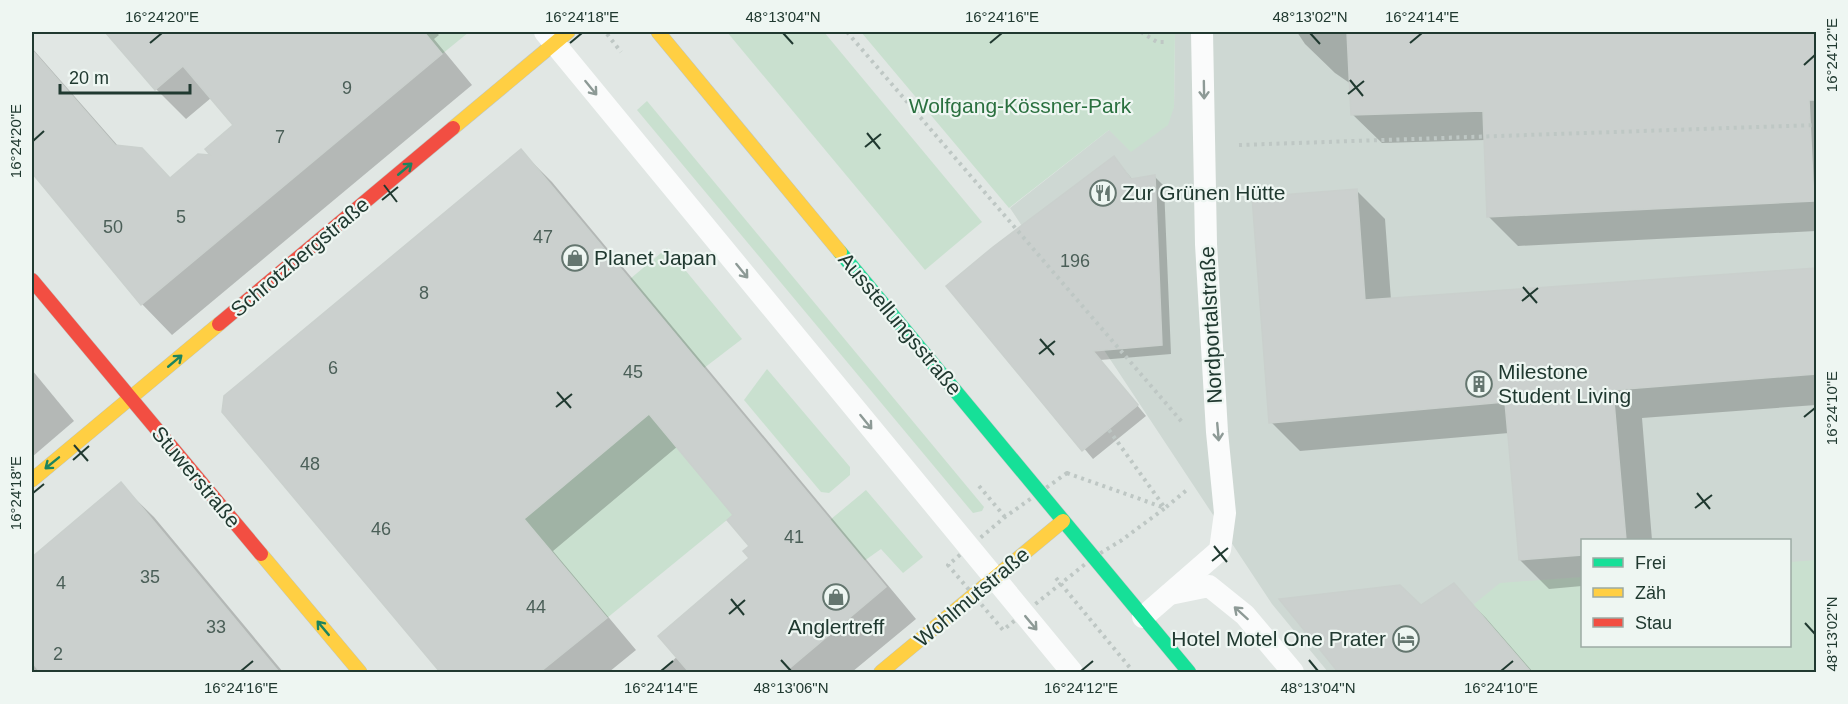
<svg xmlns="http://www.w3.org/2000/svg" width="1848" height="704" font-family="Helvetica,sans-serif">
<rect width="100%" height="100%" fill="#e1e7e4"/>
<!-- built -->
<path fill="#ced8d3" fill-rule="evenodd" d="M 1175,32 L 1816,32 L 1816,672 L 1328,672 L 1272,604 L 1010,208 L 1109,130 L 1174,107 ZM 1582,540 L 1790,540 L 1790,646 L 1582,646 Z"/>
<!-- green -->
<g fill="#c9e0cf">
<polygon points="424,32 469,32 442,54"/>
<polygon points="727,32 824,32 982,222 925,270"/>
<polygon points="861,32 1175,32 1174,107 1168,125 1131,152 1109,130 1009,208"/>
<polygon points="647,101 984,507 982,511 973,513 637,110"/>
<polygon points="667,248 742,339 704,368 630,279"/>
<polygon points="767,369 850,467 850,475 829,493 821,492 744,400"/>
<polygon points="649,413 733,515 607,618 523,519"/>
<polygon points="866,490 923,557 903,573 881,549 864,561 830,520"/>
<polygon points="1816,560 1816,672 1531,672 1473,605 1500,583 1582,577 1582,646 1790,646 1790,562"/>
</g>
<!-- shadow -->
<g fill="#0003">
<polygon points="107,32 436,32 439,35 434,39 472,85 172,335 142,304 32,171 32,48 119,147 171,179 213,157 235,125 211,98 186,119 156,89"/>
<polygon points="1297,32 1816,32 1816,231 1518,246 1489,217 1485,140 1382,143 1352,114 1351,84 1335,73 1305,44"/>
<polygon points="521,151 552,182 916,619 852,672 659,672 678,656 751,558 752,547 735,515 678,446 553,551 636,650 609,672 441,672 224,411"/>
<polygon points="1114,158 1133,180 1155,177 1164,186 1171,354 1100,360 1146,416 1093,459 948,286"/>
<polygon points="1356,190 1385,219 1391,300 1816,270 1816,405 1642,418 1652,540 1582,540 1582,586 1549,589 1520,560 1509,433 1300,451 1271,422"/>
<polygon points="32,370 74,421 32,457"/>
<polygon points="121,485 154,517 283,672 42,672 41,671 41,672 32,672 32,560"/>
<polygon points="1453,585 1486,618 1533,672 1339,672 1282,600 1421,607"/>
</g>
<!-- building -->
<g fill="#cbd0ce" stroke="#cad0cd" stroke-width="1.5">
<polygon points="105,32 424,32 442,54 141,305 32,173 32,50 115,145 142,148 170,178 198,154 210,155 205,149 233,125 183,66 155,90"/>
<polygon points="1347,32 1816,32 1816,100 1809,100 1814,201 1487,217 1483,111 1351,115"/>
<polygon points="521,149 886,587 785,672 689,672 658,636 749,558 743,551 749,546 727,520 733,515 649,414 524,519 607,618 540,672 440,672 222,412 224,396"/>
<polygon points="1114,156 1131,179 1155,175 1162,345 1093,351 1138,405 1082,451 946,286 993,247"/>
<polygon points="1357,189 1365,300 1816,268 1816,374 1613,390 1626,540 1582,540 1582,555 1519,560 1505,402 1269,423 1252,197"/>
<polygon points="121,482 220,601 279,672 40,672 32,662 32,557"/>
<polygon points="1454,583 1531,672 1338,672 1279,599 1400,585 1421,605"/>
</g>
<g fill="none" stroke-linecap="round" stroke-linejoin="round">
<!-- fast casing -->
<g stroke="#bdc6c2" stroke-width="15">
<polyline id="fast" points="840,252 1189,672"/>
</g>
<!-- slow casing -->
<g stroke="#bdc6c2" stroke-width="15">
<g id="slow">
<polyline points="658,32 840,252"/>
<polyline points="453,128 568,32"/>
<polyline points="32,480 219,324"/>
<polyline points="261,554 360,672"/>
<polyline points="881,672 1063,521"/>
</g>
</g>
<!-- jam casing -->
<g stroke="#bdc6c2" stroke-width="15">
<g id="jam">
<polyline points="32,280 261,554"/>
<polyline points="219,324 453,128"/>
</g>
</g>
<!-- path -->
<g stroke="#bec7c4" stroke-width="4" stroke-dasharray="3 4.5" stroke-linecap="butt">
<polyline points="847,32 1182,422"/>
<polyline points="1141,32 1157,42 1167,42"/>
<polyline points="607,34 621,52"/>
<polyline points="1239,145 1816,125"/>
<polyline points="1109,430 1165,508 1188,489"/>
<polygon points="1067,473 1165,508 1122,540 1094,557 1003,630 948,565 1005,517"/>
<polyline points="979,486 1005,517"/>
<polyline points="1056,578 1131,669"/>
</g>
<!-- lane -->
<g stroke="#fafbfb" stroke-width="22">
<polyline points="545,32 1072,672"/>
<polyline points="1170,594 1209,586 1245,615 1293,672"/>
<polyline points="1143,617 1220,550 1225,513 1217,432 1206,244 1202,32"/>
</g>
<!-- fast -->
<use href="#fast" stroke="#16e098" stroke-width="14"/>
<!-- slow -->
<use href="#slow" stroke="#ffcf43" stroke-width="14"/>
<!-- jam -->
<use href="#jam" stroke="#f24e42" stroke-width="14"/>
</g>
<!-- one-way arrows -->
<defs><path id="oneway-shaft" d="M-6 0H5M1.5-3L5.5 0L1.5 3" fill="none" stroke-width="1.6" stroke-linecap="round" stroke-linejoin="round" transform="scale(1.5)"/></defs>
<g stroke="#8d9a96">
<use href="#oneway-shaft" transform="translate(591 88) rotate(51)"/>
<use href="#oneway-shaft" transform="translate(1204 90) rotate(89)"/>
<use href="#oneway-shaft" transform="translate(742 271) rotate(51)"/>
<use href="#oneway-shaft" transform="translate(866 422) rotate(51)"/>
<use href="#oneway-shaft" transform="translate(1218 432) rotate(85)"/>
<use href="#oneway-shaft" transform="translate(1241 613) rotate(-138)"/>
<use href="#oneway-shaft" transform="translate(1031 623) rotate(50)"/>
</g>
<g stroke="#1c845f">
<use href="#oneway-shaft" transform="translate(405 169) rotate(-40)"/>
<use href="#oneway-shaft" transform="translate(175 361) rotate(-40)"/>
<use href="#oneway-shaft" transform="translate(52 463) rotate(141)"/>
<use href="#oneway-shaft" transform="translate(323 628) rotate(-130)"/>
</g>
<!-- ticks -->
<path fill="none" stroke="#203930" stroke-width="2" d="M 783,33 L 793,44M 1310,33 L 1320,44M 150,43 L 162,33M 570,43 L 582,33M 990,43 L 1002,33M 1410,43 L 1422,33M 1804,65 L 1815,55M 1350,80 L 1363,96M 1348,94 L 1364,81M 867,133 L 880,149M 33,141 L 44,131M 865,147 L 881,134M 384,185 L 397,202M 382,200 L 398,187M 1523,287 L 1537,303M 1522,301 L 1538,288M 1040,339 L 1054,355M 1039,354 L 1055,341M 557,392 L 571,408M 556,407 L 572,394M 1804,417 L 1815,408M 74,445 L 88,461M 73,460 L 89,446M 33,493 L 44,484M 1697,493 L 1710,509M 1695,508 L 1712,495M 1214,546 L 1227,562M 1212,561 L 1228,548M 731,599 L 744,615M 729,614 L 745,600M 1805,623 L 1815,634M 781,660 L 791,671M 1309,660 L 1318,671M 241,671 L 253,661M 661,671 L 673,661M 1081,671 L 1093,661M 1501,671 L 1513,661"/>
<!-- icons -->
<defs>
<g id="restaurant-ring" transform="scale(1.35)"><circle r="9.5" fill="#eef6f2" stroke="#64766f" stroke-width="1.5"/><path d="M-5-6h1v4h1v-4h1v4h1v-4h1v5L-1.5 .5V6h-2V.5L-5-1ZM5-6V6H3V1.5H1.5Q1.5-4 5-6Z" fill="#64766f"/></g>
<g id="shop-ring" transform="scale(1.35)"><circle r="9.5" fill="#eef6f2" stroke="#64766f" stroke-width="1.5"/><path d="M-5-2.5h2.3a2.7 3.5 0 0 1 5.4 0H5L5.5 6h-11ZM-1.5-2.5h3a1.5 2.3 0 0 0-3 0Z" fill="#64766f"/></g>
<g id="building-ring" transform="scale(1.35)"><circle r="9.5" fill="#eef6f2" stroke="#64766f" stroke-width="1.5"/><path d="M-4-6H4V6H1V3H-1V6H-4ZM-2.5-4.3h1.7v1.8h-1.7ZM.8-4.3h1.7v1.8H.8ZM-2.5-1h1.7V.8h-1.7ZM.8-1h1.7V.8H.8Z" fill="#64766f"/></g>
<g id="hotel-ring" transform="scale(1.35)"><circle r="9.5" fill="#eef6f2" stroke="#64766f" stroke-width="1.5"/><path d="M-6-4.5h1.5V1H6V5H4.5V3h-9V5H-6ZM-4 0a1.8 1.8 0 1 1 3.6 0ZM.5 0V-2.5h3Q6-2.5 6 0Z" fill="#64766f"/></g>
</defs>
<g fill-rule="evenodd">
<use href="#restaurant-ring" x="1103" y="193"/>
<use href="#shop-ring" x="575" y="258"/>
<use href="#building-ring" x="1479" y="384"/>
<use href="#shop-ring" x="836" y="597"/>
<use href="#hotel-ring" x="1406" y="639"/>
</g>
<g text-anchor="middle" stroke-width="4.5" stroke-linejoin="round" paint-order="stroke">
<!-- number labels -->
<g font-size="18" fill="#4b5f58">
<text x="347" y="94">9</text>
<text x="280" y="143">7</text>
<text x="181" y="223">5</text>
<text x="113" y="233">50</text>
<text x="543" y="243">47</text>
<text x="1075" y="267">196</text>
<text x="424" y="299">8</text>
<text x="333" y="374">6</text>
<text x="633" y="378">45</text>
<text x="310" y="470">48</text>
<text x="381" y="535">46</text>
<text x="794" y="543">41</text>
<text x="150" y="583">35</text>
<text x="61" y="589">4</text>
<text x="536" y="613">44</text>
<text x="216" y="633">33</text>
<text x="58" y="660">2</text>
</g>
<!-- park labels -->
<g font-size="21" fill="#2a703f" stroke="#eef6f2">
<text x="1020" y="113">Wolfgang-Kössner-Park</text>
</g>
<!-- poi labels -->
<g font-size="21" fill="#203930" stroke="#eef6f2" text-anchor="start">
<text x="1122" y="200">Zur Grünen Hütte</text>
<text x="594" y="265">Planet Japan</text>
<text x="1498" y="379">Milestone<tspan x="1498" dy="24">Student Living</tspan></text>
<text x="836" y="634" text-anchor="middle">Anglertreff</text>
<text x="1386" y="646" text-anchor="end">Hotel Motel One Prater</text>
</g>
<!-- street labels -->
<g font-size="21" fill="#203930" stroke="#eef6f2">
<text transform="translate(300 257) rotate(-40)" y="7">Schrotzbergstraße</text>
<text transform="translate(900 324) rotate(50)" y="7">Ausstellungsstraße</text>
<text transform="translate(1211 325) rotate(-93)" y="7">Nordportalstraße</text>
<text transform="translate(196 477) rotate(50)" y="7">Stuwerstraße</text>
<text transform="translate(972 597) rotate(-40)" y="7">Wohlmutstraße</text>
</g>
</g>
<!-- border -->
<rect width="1848" height="704" fill="none" stroke="#eef6f2" stroke-width="66"/>
<!-- legend -->
<rect x="1581" y="539" width="210" height="108" fill="#eef6f2" stroke="#9caaa4" stroke-width="1.5"/>
<rect x="1593" y="558" width="30" height="9" fill="#16e098" stroke="#9caaa4" stroke-width="1.5"/>
<text x="1635" y="569" font-size="18" fill="#203930">Frei</text>
<rect x="1593" y="588" width="30" height="9" fill="#ffcf43" stroke="#9caaa4" stroke-width="1.5"/>
<text x="1635" y="599" font-size="18" fill="#203930">Zäh</text>
<rect x="1593" y="618" width="30" height="9" fill="#f24e42" stroke="#9caaa4" stroke-width="1.5"/>
<text x="1635" y="629" font-size="18" fill="#203930">Stau</text>
<!-- scale -->
<path d="M60 84v9h130v-9" fill="none" stroke="#203930" stroke-width="3"/>
<text x="69" y="84" font-size="18" fill="#203930" stroke="#eef6f2" stroke-width="4.5" paint-order="stroke">20 m</text>
<rect x="33" y="33" width="1782" height="638" fill="none" stroke="#203930" stroke-width="2"/>
<g font-size="15" text-anchor="middle" fill="#203930">
<text x="162" y="22">16°24'20"E</text>
<text x="582" y="22">16°24'18"E</text>
<text x="783" y="22">48°13'04"N</text>
<text x="1002" y="22">16°24'16"E</text>
<text x="1310" y="22">48°13'02"N</text>
<text x="1422" y="22">16°24'14"E</text>
<text transform="translate(1832 55) rotate(-90)" y="5">16°24'12"E</text>
<text transform="translate(16 141) rotate(-90)" y="5">16°24'20"E</text>
<text transform="translate(1832 408) rotate(-90)" y="5">16°24'10"E</text>
<text transform="translate(16 493) rotate(-90)" y="5">16°24'18"E</text>
<text transform="translate(1832 634) rotate(-90)" y="5">48°13'02"N</text>
<text x="241" y="693">16°24'16"E</text>
<text x="661" y="693">16°24'14"E</text>
<text x="791" y="693">48°13'06"N</text>
<text x="1081" y="693">16°24'12"E</text>
<text x="1318" y="693">48°13'04"N</text>
<text x="1501" y="693">16°24'10"E</text>
</g>
</svg>
